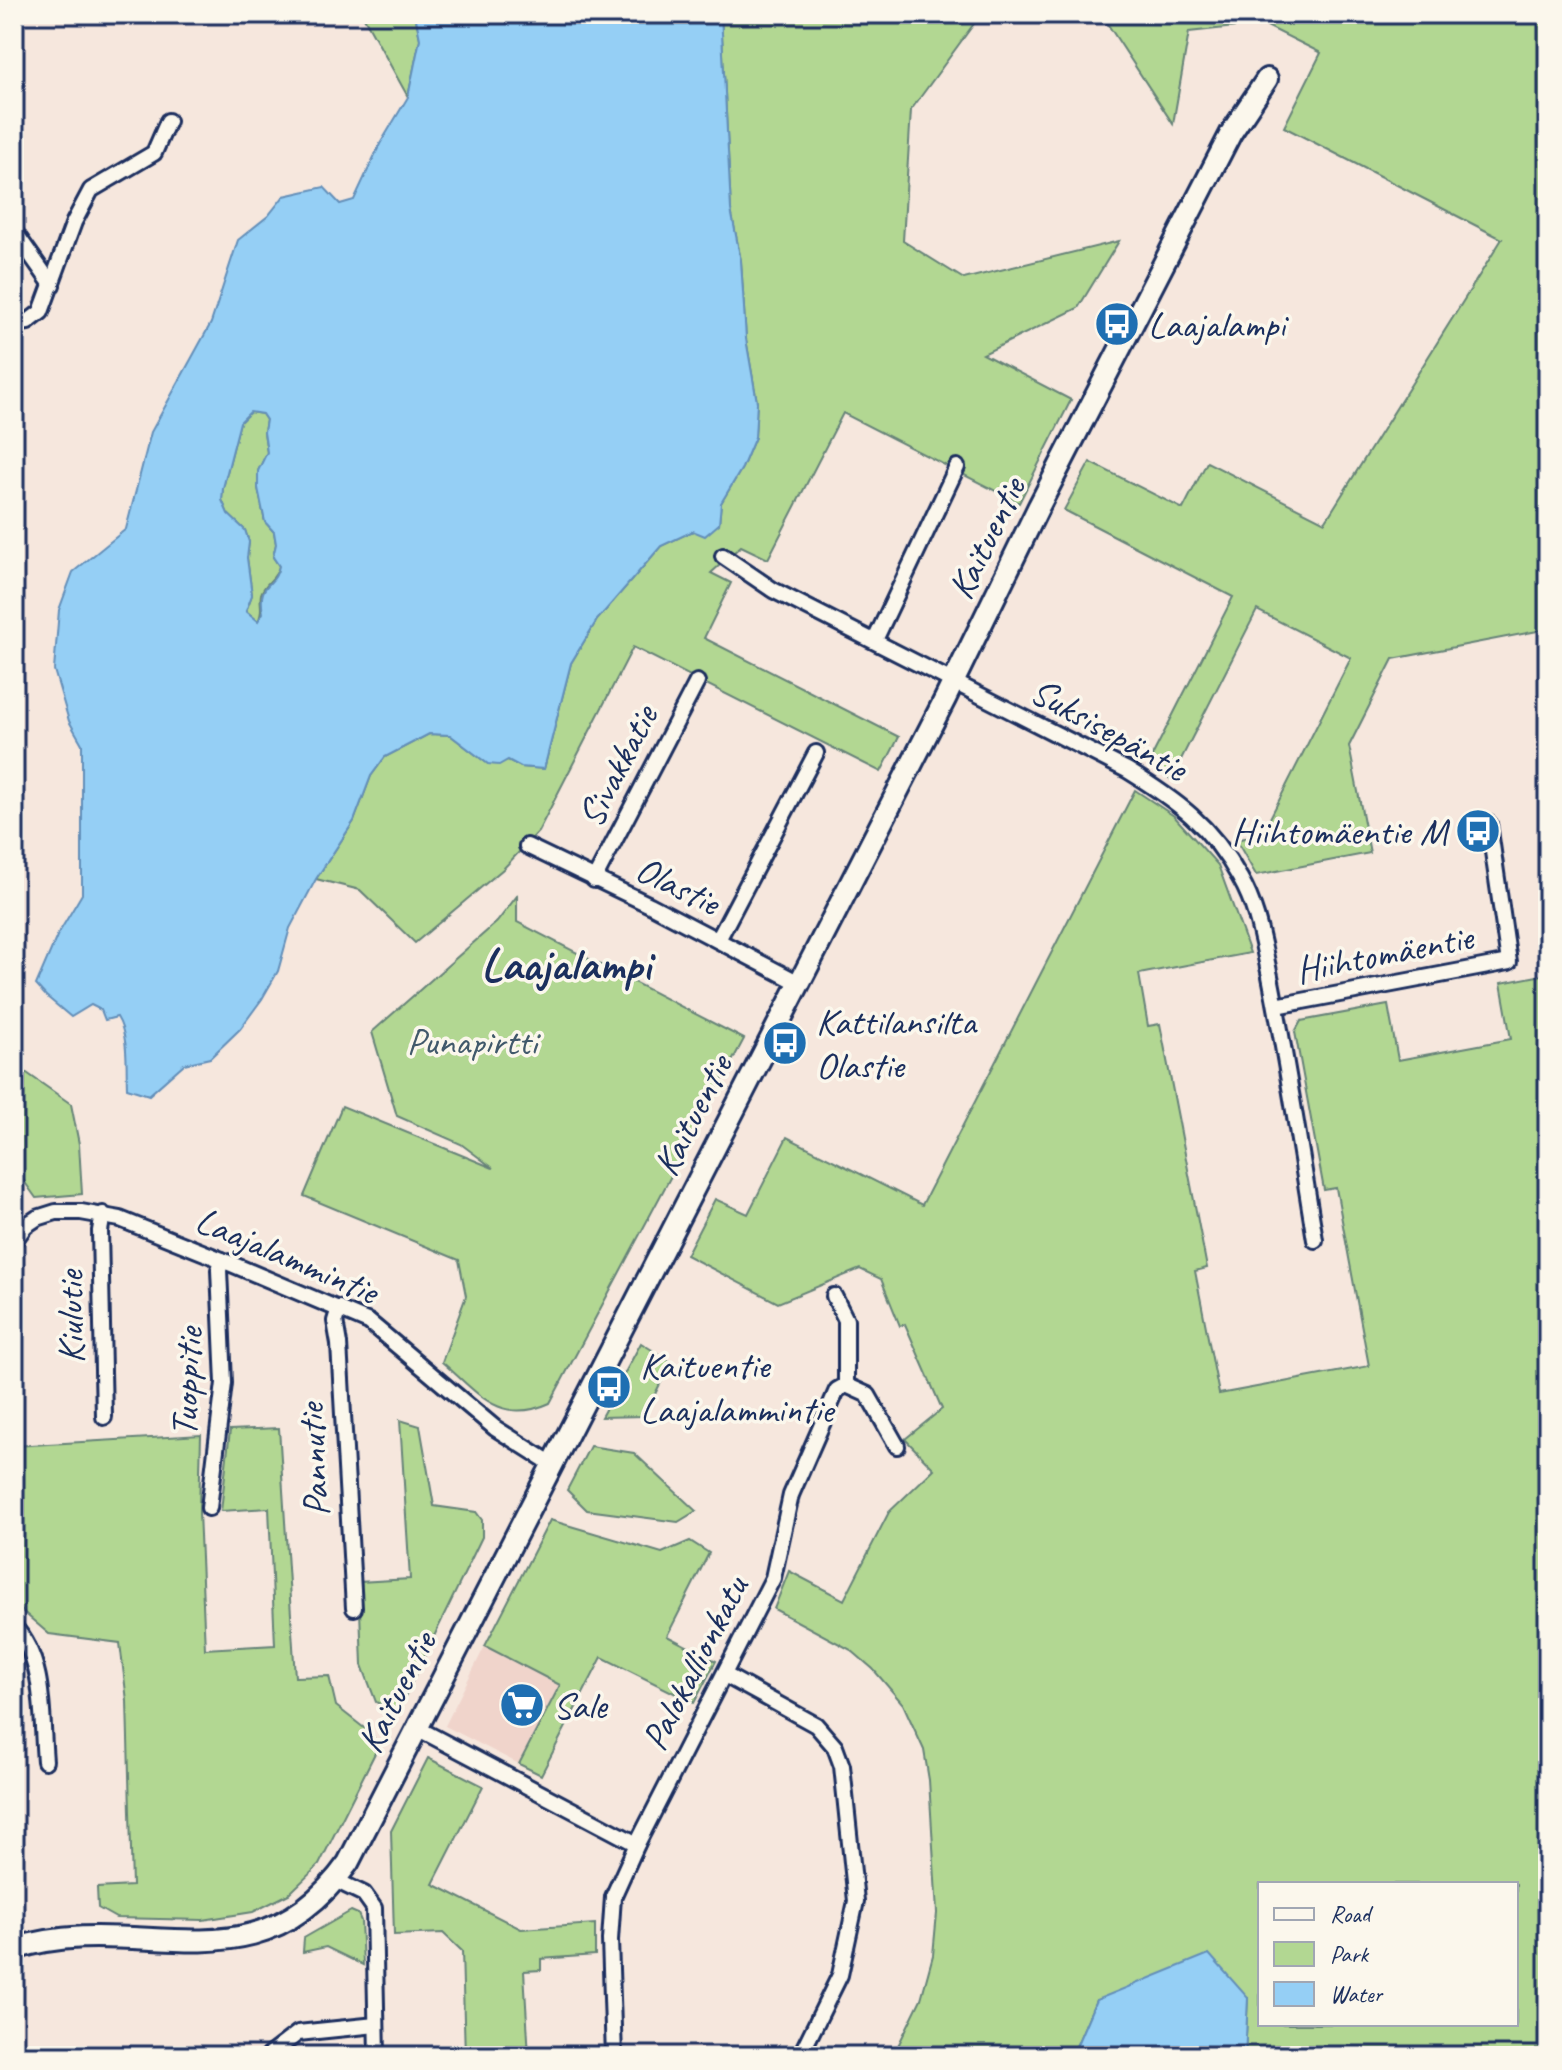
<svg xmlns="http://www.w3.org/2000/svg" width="1562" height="2070" font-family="Caveat,sans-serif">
<rect width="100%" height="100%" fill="#f6e7dd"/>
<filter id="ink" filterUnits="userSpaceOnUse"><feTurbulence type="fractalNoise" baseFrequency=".0125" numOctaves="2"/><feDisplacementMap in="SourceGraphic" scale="16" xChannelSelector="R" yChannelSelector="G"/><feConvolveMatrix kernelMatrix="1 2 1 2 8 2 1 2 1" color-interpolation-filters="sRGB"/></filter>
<g filter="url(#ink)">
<!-- built -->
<polygon fill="#f0d4cb" points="485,1646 560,1685 519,1764 445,1726"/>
<!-- green -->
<g fill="#b2d792" stroke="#668378" stroke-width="2" fill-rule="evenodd">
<polygon points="362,14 415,14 420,39 408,97"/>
<polygon points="721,14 981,14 911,110 903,241 964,279 1119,241 1078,308 983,354 1071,400 1019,503 843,413 768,559 741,546 711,573 731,583 704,638 899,737 881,772 633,647 538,832 503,869 415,943 360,890 316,879 354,821 371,776 385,757 429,734 450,735 488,764 508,760 521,767 544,769 571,663 597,620 661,546 693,531 719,524 721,503 742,468 755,437 757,402 746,339 741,261 731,210"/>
<polygon points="1101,14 1548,14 1548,629 1393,659 1349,746 1370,853 1256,875 1236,840 1262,834 1351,658 1257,610 1171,779 1148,764 1233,597 1064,510 1090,462 1183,509 1207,462 1325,522 1502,239 1284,127 1321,53 1263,24 1189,32 1173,124"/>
<path d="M 250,412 L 262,414 L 266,420 L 264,432 L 267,453 L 258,471 L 258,488 L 265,522 L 274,532 L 276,544 L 273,557 L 279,566 C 277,579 265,582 261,594 C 259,604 264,611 258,621 L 246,611 L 252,595 L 247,558 L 249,542 L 245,530 L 228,514 L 222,500 L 223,488 L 240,422 Z"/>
<path d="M 1135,790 L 1174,816 L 1218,865 L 1250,953 L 1139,974 L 1148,1026 L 1160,1024 L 1207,1268 L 1195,1271 L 1219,1394 L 1369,1366 L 1336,1188 L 1324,1190 L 1295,1032 L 1301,1021 L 1388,1005 L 1398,1060 L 1511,1039 L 1501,983 L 1548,974 L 1548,2056 L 1245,2056 L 1248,1998 L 1096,2000 L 1072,2056 L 893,2056 L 921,1999 L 933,1955 L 937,1913 L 929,1780 L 924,1750 L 903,1704 L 873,1669 L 851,1650 L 774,1609 L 789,1571 L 844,1600 L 889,1512 L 934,1469 L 905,1439 L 942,1409 L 905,1324 L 900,1326 L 881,1279 L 860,1269 L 778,1303 L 686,1255 L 715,1199 L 748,1214 L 787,1137 L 922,1205 ZM 1260,1884 L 1516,1884 L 1516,2024 L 1260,2024 Z"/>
<path d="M 517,896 L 517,922 L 744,1039 L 550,1403 C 500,1426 478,1393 442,1362 L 466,1296 L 459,1260 L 304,1196 L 342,1106 L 493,1168 L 461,1144 L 397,1116 L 372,1032 L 497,922 Z"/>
<polygon points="14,1064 71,1104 79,1144 82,1194 36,1198 14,1167"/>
<polygon points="641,1343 671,1362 644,1416 601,1417"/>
<polygon points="400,1420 420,1426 434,1506 476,1512 482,1520 482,1537 397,1713 376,1702 362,1665 359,1582 410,1579"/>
<polygon points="279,1428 295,1677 329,1676 336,1706 373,1735 376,1751 319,1865 289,1894 253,1912 203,1920 116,1918 98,1908 97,1888 132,1886 127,1701 120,1643 49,1634 14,1604 14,1446 201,1435 199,1512 205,1649 275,1645 269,1508 221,1511 230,1430"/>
<polygon points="590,1446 634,1453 696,1511 678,1522 587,1510 567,1490"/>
<polygon points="550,1520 662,1553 690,1541 709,1553 667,1636 716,1661 694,1703 602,1657 541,1775 519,1764 560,1685 485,1646"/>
<polygon points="428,1758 483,1786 433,1884 521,1929 595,1924 595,1955 541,1959 541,1970 524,1971 529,2056 465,2056 462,1951 443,1933 394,1935 391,1831"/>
<polygon points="351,1911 358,1914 361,1921 363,1965 326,1947 303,1952 304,1938"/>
</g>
<!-- water -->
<g fill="#95cff5" stroke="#648fb9" stroke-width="2" fill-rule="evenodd">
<path d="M 415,14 L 721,14 L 731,210 L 741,261 L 746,339 L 757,402 L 755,437 L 742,468 L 721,503 L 719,524 L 705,536 L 693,531 L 661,546 L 597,620 L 571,663 L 544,769 L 521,767 L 508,760 L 499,765 L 488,764 L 450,735 L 429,734 L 385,757 L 371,776 L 354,821 L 316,879 L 290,928 L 278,971 L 262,999 L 240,1029 L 210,1058 L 184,1064 L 149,1095 L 127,1088 C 126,1066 129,1036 117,1017 L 105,1020 L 101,1010 L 91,1005 L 71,1017 L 46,996 L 36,985 L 57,936 L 82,894 L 82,744 L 69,721 L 54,670 L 59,610 L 73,572 L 126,529 L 151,432 L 211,323 L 238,240 L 268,216 L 284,196 L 324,187 L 340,204 L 354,200 L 380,144 L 408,97 L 420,39 ZM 250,412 L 262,414 L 266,420 L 264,432 L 267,452 L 258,471 L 258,488 L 265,522 L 274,532 L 276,544 L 273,557 L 279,566 C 275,589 257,580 263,613 L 258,621 L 246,611 L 252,595 L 247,558 L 249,542 L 245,530 L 228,514 L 222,500 L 223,488 L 240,422 Z"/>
<polygon points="1209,1954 1248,1998 1245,2056 1072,2056 1096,2000"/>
</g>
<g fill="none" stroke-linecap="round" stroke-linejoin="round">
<!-- street casing -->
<g stroke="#1b2f5e" stroke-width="20">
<g id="street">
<polyline points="14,231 52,285"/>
<polyline points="14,324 28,322 41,312 74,222 91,190 154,153 168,121"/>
<path d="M 723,556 L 773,590 L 1127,770 C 1177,801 1211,825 1240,878 C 1258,909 1262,941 1270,976 C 1287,1063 1301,1152 1315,1240"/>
<polyline points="875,640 957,467"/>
<polyline points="527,846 650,905 799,983"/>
<polyline points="594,880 697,682"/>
<polyline points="718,940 816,753"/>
<polyline points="1276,1006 1509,962 1489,824"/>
<polyline points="103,1214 100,1231 104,1417"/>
<polyline points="14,1241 25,1226 37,1218 56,1212 81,1212 120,1219 222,1260 369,1322 495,1428 552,1464"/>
<polyline points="834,1296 846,1320 846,1385"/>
<polyline points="339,1308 335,1321 339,1344 354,1608"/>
<polyline points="209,1508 224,1383 219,1270 222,1260"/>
<path d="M 14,1627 C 46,1660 41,1717 45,1761"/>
<polyline points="725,1675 816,1725 835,1747 842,1766 856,1901 840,1975 800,2056"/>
<polyline points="415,1727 637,1844"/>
<polyline points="335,1880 364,1894 374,1908 377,2056"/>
<polyline points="268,2056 298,2033 376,2025"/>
<polyline points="614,2056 610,1940 613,1897 637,1844 773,1578 791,1495 837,1390 846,1385 868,1395 897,1446"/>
</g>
</g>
<!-- secondary casing -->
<g stroke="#1b2f5e" stroke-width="26">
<path id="secondary" d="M 14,1949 C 138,1908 253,1996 348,1863 L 945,699 L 1039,506 L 1231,133 L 1267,79"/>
</g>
<!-- street -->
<use href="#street" stroke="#fbf7ec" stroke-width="14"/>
<!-- secondary -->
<use href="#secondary" stroke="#fbf7ec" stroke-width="20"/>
</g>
</g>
<!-- icons -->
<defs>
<g id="bus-disc" transform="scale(2.3)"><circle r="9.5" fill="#1f6fb2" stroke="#fbf7ec"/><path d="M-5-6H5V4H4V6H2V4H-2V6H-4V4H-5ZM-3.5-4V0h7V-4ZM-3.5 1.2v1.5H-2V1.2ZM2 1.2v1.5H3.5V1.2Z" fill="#fff"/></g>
<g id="supermarket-disc" transform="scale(2.3)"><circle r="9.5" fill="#1f6fb2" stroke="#fbf7ec"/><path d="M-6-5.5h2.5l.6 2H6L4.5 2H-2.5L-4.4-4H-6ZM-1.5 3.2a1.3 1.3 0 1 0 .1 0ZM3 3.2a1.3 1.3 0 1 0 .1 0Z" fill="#fff"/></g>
</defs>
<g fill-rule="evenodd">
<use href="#bus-disc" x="1117" y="324"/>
<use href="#bus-disc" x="1478" y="831"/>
<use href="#bus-disc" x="785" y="1043"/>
<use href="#bus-disc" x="609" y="1387"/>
<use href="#supermarket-disc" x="522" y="1705"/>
</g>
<g text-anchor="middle" stroke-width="7" stroke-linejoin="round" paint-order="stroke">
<!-- poi labels -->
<g font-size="38" fill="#1b2f5e" stroke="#fbf7ec" text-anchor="start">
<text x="1148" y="337">Laajalampi</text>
<text x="1447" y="844" text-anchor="end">Hiihtomäentie M</text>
<text x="816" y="1034">Kattilansilta<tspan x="816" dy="44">Olastie</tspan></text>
<text x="640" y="1378">Kaituentie<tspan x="640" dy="44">Laajalammintie</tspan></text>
<text x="553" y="1718">Sale</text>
</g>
<!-- street labels -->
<g font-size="38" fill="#1b2f5e" stroke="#fbf7ec">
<text transform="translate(986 538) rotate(-64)" y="13">Kaituentie</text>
<text transform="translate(1109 729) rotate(29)" y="13">Suksisepäntie</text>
<text transform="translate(617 766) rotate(-63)" y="13">Sivakkatie</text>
<text transform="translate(678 885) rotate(26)" y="13">Olastie</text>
<text transform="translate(1384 953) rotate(-11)" y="13">Hiihtomäentie</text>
<text transform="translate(692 1115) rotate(-63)" y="13">Kaituentie</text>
<text transform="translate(287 1255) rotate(23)" y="13">Laajalammintie</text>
<text transform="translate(70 1317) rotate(-91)" y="13">Kiulutie</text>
<text transform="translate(186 1382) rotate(-87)" y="13">Tuoppitie</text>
<text transform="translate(313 1460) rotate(-93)" y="13">Pannutie</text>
<text transform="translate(694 1663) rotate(-63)" y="13">Palokallionkatu</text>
<text transform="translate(396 1692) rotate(-63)" y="13">Kaituentie</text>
</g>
<!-- park labels -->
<g font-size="38" fill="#41596b" stroke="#fbf7ec">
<text x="472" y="1054">Punapirtti</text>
</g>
<!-- district labels -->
<g font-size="46" font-weight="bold" fill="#1b2f5e" stroke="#fbf7ec">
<text x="566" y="980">Laajalampi</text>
</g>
</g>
<!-- margin -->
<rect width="1562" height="2070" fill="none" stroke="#fbf7ec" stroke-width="48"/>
<rect x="24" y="24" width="1514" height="2022" fill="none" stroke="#1b2f5e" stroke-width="3" filter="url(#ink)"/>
<!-- legend -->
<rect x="1258" y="1882" width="260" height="144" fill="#fbf7ec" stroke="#a1a7b3" stroke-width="2"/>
<rect x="1274" y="1908" width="40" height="12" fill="#fbf7ec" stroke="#a1a7b3" stroke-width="2"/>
<text x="1330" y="1922" font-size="24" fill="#1b2f5e">Road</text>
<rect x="1274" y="1942" width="40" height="24" fill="#b2d792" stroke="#a1a7b3" stroke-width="2"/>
<text x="1330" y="1962" font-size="24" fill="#1b2f5e">Park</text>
<rect x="1274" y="1982" width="40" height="24" fill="#95cff5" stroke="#a1a7b3" stroke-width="2"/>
<text x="1330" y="2002" font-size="24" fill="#1b2f5e">Water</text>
</svg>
